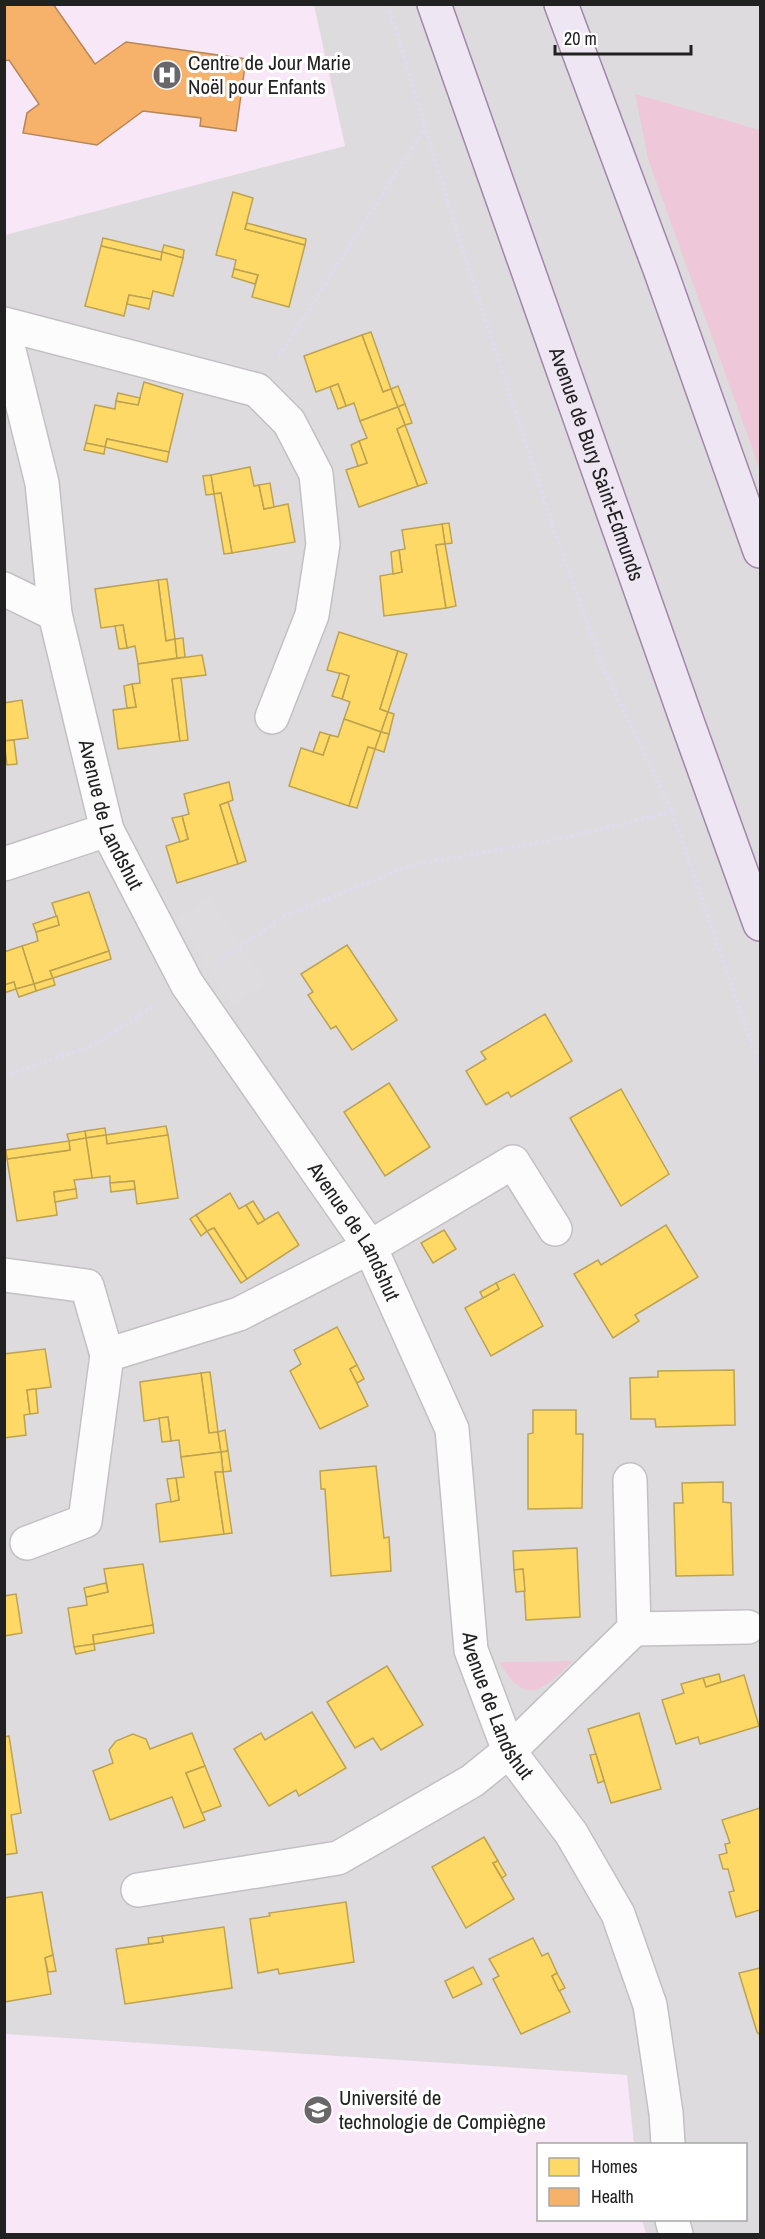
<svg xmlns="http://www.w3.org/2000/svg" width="765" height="2239" font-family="'Archivo Narrow',sans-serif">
<rect width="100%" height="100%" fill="#efeaf0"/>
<!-- residential -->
<path fill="#dedbdf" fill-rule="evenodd" d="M 5,5 L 760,5 L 760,2234 L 5,2234 ZM 538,2144 L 746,2144 L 746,2220 L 538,2220 Z"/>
<!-- education -->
<g fill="#f8e7f6">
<polygon points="5,5 314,5 345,146 5,235"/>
<polygon points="5,2034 627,2075 634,2144 538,2144 538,2220 642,2220 646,2234 5,2234"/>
</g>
<!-- grass -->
<g fill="#eec8d8">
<polygon points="635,94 760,130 760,470 648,159"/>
<path d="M 573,1661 C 541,1691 527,1708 499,1662 Z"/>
</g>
<!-- parking -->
<polygon fill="#dedcde" points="209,898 266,983 232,1005 178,919"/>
<!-- homes -->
<g fill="#ffd966" stroke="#bca251" stroke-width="1.5">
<polygon points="233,192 253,198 245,229 305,245 289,307 252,297 258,275 234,269 236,260 216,255"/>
<polygon points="247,223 306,239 305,245 245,229"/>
<polygon points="103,238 162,252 161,260 101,246"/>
<polygon points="164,245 184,250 183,258 162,252"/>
<polygon points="101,246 161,260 162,252 183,258 173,296 153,291 151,299 129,295 124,316 85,306"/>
<polygon points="234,269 258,275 255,284 232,277"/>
<polygon points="129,295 151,299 149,309 127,304"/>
<polygon points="371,332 391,389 383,392 362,335"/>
<polygon points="362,335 383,392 391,389 398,407 360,421 354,403 346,406 338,384 316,392 304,356"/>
<polygon points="144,382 183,394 169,452 107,439 105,447 86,443 95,405 115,409 116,401 138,405"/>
<polygon points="338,384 346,406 338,409 330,387"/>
<polygon points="398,386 405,404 398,407 391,389"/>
<polygon points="118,393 140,398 138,405 116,401"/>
<polygon points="405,404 412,423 405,425 398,407"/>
<polygon points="398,407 405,425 397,429 418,486 359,507 346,470 367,463 359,441 367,438 360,421"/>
<polygon points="405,425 427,483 418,486 397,429"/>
<polygon points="107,439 169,452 167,462 105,447"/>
<polygon points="359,441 367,463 358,466 351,445"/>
<polygon points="86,443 105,447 104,454 84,450"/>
<polygon points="250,467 254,486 259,485 264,509 288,504 295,542 232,553 221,493 214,494 211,475"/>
<polygon points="211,475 214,494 206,495 203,476"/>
<polygon points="270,483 274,507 264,509 259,485"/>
<polygon points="221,493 232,553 224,554 214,494"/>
<polygon points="449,523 452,543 445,544 442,524"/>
<polygon points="442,524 445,544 436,545 446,608 384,616 380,576 402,572 399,550 405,549 402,530"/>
<polygon points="445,544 456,606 446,608 436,545"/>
<polygon points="399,550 402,572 393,574 391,552"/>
<polygon points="167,579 175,639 166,641 158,580"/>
<polygon points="158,580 166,641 175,639 177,658 138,664 135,646 127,648 123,625 101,628 95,589"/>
<polygon points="123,625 127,648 119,649 115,626"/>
<polygon points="339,632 398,651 380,709 388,712 381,732 344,719 350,702 342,699 349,676 327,670"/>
<polygon points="183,638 185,657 177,658 175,639"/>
<polygon points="398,651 407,654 388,712 380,709"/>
<polygon points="202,655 206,675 172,679 180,741 118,749 113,710 136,707 132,684 140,683 138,664"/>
<polygon points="340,673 349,676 342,699 332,696"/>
<polygon points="181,678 188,740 180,741 172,679"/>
<polygon points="132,684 136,707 127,708 124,686"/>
<polygon points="22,700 28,738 4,741 4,703"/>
<polygon points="388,712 394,714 389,734 381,732"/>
<polygon points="344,719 381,732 375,749 368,747 349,806 289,786 301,748 323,755 330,735 338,737"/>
<polygon points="320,732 330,735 323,755 313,752"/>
<polygon points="381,732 389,734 384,752 375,749"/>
<polygon points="14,740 17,764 7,765 4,741"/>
<polygon points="368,747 375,749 357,808 349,806"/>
<polygon points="229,782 233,800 220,805 238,864 177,883 166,846 188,839 182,816 189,814 184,794"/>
<polygon points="228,802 246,861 238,864 220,805"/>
<polygon points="182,816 188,839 180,842 172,818"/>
<polygon points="89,892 109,951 50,971 53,978 34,984 22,946 38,941 36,932 59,925 52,903"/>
<polygon points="57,916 59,925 36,932 33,924"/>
<polygon points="347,945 397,1020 352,1050 336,1026 331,1029 308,995 313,992 301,974"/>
<polygon points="22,946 34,984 16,989 14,982 4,985 4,952"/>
<polygon points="109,951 111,959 53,978 50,971"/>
<polygon points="53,978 55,985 36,991 34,984"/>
<polygon points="14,982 16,989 4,993 4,985"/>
<polygon points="34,984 36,991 19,997 16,989"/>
<polygon points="545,1014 572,1061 511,1097 508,1092 486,1105 466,1071 486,1059 481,1052"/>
<polygon points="389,1083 430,1147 385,1176 344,1112"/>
<polygon points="621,1089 669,1174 621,1206 570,1118"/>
<polygon points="166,1126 168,1135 107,1144 106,1135"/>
<polygon points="105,1128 106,1135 86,1138 85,1131"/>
<polygon points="85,1131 86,1138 69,1141 67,1134"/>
<polygon points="106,1135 107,1144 168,1135 178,1198 137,1204 134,1181 110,1183 110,1176 92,1178 86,1138"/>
<polygon points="86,1138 92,1178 74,1180 76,1189 54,1192 57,1215 17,1221 7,1159 70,1150 69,1141"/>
<polygon points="69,1141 70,1150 7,1159 6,1150"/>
<polygon points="134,1181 135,1189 111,1192 110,1183"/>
<polygon points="76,1189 77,1198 55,1202 54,1192"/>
<polygon points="230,1193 239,1209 246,1205 258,1224 278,1212 299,1245 247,1279 214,1228 207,1231 196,1215"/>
<polygon points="253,1201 265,1220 258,1224 246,1205"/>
<polygon points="196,1215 207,1231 201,1236 190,1219"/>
<polygon points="666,1225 698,1277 635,1315 639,1321 613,1338 574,1274 598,1260 601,1265"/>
<polygon points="214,1228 247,1279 241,1283 207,1231"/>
<polygon points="444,1230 456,1249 433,1263 421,1243"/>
<polygon points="514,1274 543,1326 491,1356 465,1308 499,1289 496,1283"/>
<polygon points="496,1283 499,1289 483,1298 480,1292"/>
<polygon points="337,1327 357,1365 350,1369 368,1406 320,1429 290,1371 301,1364 294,1350"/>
<polygon points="45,1349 51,1387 27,1390 30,1414 24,1415 26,1435 4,1438 4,1354"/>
<polygon points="357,1365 364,1379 357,1383 350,1369"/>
<polygon points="734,1370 735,1425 656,1427 655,1419 631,1419 630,1378 658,1377 658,1371"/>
<polygon points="210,1372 218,1432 209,1433 201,1373"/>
<polygon points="201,1373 209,1433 218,1432 221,1452 181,1457 179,1440 171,1441 168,1417 144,1421 140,1382"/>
<polygon points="36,1389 38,1413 30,1414 27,1390"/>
<polygon points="533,1410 576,1410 576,1434 583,1434 582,1508 528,1509 528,1434 533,1433"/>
<polygon points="168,1417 171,1441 162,1442 159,1418"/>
<polygon points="225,1430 228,1451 221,1452 218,1432"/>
<polygon points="228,1451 231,1471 223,1472 221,1452"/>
<polygon points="221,1452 223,1472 215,1472 224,1534 160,1542 156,1504 179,1500 176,1478 184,1477 181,1457"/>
<polygon points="376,1466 384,1538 389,1537 391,1571 331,1576 325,1489 321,1489 320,1471"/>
<polygon points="215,1472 223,1472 232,1533 224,1534"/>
<polygon points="176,1478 179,1500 171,1502 167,1479"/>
<polygon points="723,1482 723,1502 731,1503 733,1575 676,1576 674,1503 683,1503 682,1483"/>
<polygon points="577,1548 580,1617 526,1620 523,1569 514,1570 513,1551"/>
<polygon points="143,1564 153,1625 93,1635 94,1644 74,1647 68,1608 87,1605 86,1597 108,1592 104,1569"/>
<polygon points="523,1569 525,1591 516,1592 514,1570"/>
<polygon points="106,1583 108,1592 86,1597 84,1588"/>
<polygon points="16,1594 22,1633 4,1636 4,1596"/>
<polygon points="153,1625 154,1633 94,1644 93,1635"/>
<polygon points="94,1644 95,1650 76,1654 74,1647"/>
<polygon points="387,1666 423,1725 381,1750 373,1738 355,1748 327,1702"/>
<polygon points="719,1674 721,1682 706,1687 703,1678"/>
<polygon points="744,1675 759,1726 700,1744 698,1737 676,1744 662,1700 684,1693 681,1684 703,1678 706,1687"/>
<polygon points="312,1712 346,1768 299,1796 296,1790 269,1806 234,1749 261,1733 265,1740"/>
<polygon points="639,1713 661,1789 611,1803 588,1729"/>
<polygon points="192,1733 205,1766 186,1773 205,1820 184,1828 172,1797 110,1820 93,1771 113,1763 109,1750 116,1741 133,1734 146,1739 150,1749"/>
<polygon points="9,1736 21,1813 11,1815 17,1853 4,1855 4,1737"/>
<polygon points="596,1754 604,1781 598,1783 590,1755"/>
<polygon points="205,1766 221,1806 202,1813 186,1773"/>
<polygon points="760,1808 760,1910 736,1917 729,1892 734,1891 728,1869 723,1869 719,1855 727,1853 725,1844 730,1843 722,1820"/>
<polygon points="484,1837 498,1861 493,1863 514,1899 466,1928 432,1867"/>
<polygon points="498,1861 506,1875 502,1878 493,1863"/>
<polygon points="42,1892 53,1955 45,1958 51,1994 4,2002 4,1898"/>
<polygon points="346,1902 354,1962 279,1974 278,1969 258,1973 250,1919 270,1916 269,1913"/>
<polygon points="224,1927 232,1988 125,2004 116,1949 163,1942 162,1936"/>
<polygon points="162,1936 163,1942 149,1944 148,1938"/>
<polygon points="533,1938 542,1956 548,1953 557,1973 552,1976 570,2012 521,2034 493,1979 499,1976 489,1959"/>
<polygon points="53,1955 56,1971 48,1972 45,1958"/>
<polygon points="473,1967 482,1984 453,1998 445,1981"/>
<polygon points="760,1968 760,2035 757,2032 739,1973"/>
<polygon points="557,1973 565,1988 559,1991 552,1976"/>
</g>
<!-- health -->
<polygon fill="#f6b26b" stroke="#b68655" stroke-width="1.5" points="4,4 53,4 95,64 126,42 246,59 236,131 200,126 201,118 143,111 97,145 23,133 27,113 39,104 9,60 4,61"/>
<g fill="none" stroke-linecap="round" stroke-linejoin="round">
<!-- minor casing -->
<g stroke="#c2c0c3" stroke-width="36">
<g id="minor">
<polyline points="4,324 257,390 289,422 316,474 323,544 312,615 272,717"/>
<path id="s1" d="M 4,330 L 42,483 L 55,614 L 107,830 L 187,984 L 370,1247 L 452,1429 L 471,1650 L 509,1751 L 571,1833 L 618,1914 L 650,2005 L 666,2113 L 668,2144"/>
<polyline points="4,589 55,614"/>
<polyline points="4,864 107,830"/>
<polyline points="4,1275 87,1286 107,1355 239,1314 370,1247 513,1162 555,1229"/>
<polyline points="27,1543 85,1521 107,1355"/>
<polyline points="634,1629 748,1627"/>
<polyline points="138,1890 338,1858 472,1781 509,1751 634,1629 630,1480"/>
<polyline points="672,2220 676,2234"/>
</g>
</g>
<!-- major casing -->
<g stroke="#a086a7" stroke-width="36">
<g id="major">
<path id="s2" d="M 434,4 L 688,724 L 760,924"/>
<polyline points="561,4 661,272 760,551"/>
</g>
</g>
<!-- path -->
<g stroke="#dfdaed" stroke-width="4" stroke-dasharray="3 3" stroke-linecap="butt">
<polyline points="388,4 457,232 553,527 603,667 672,812 760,1068"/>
<polyline points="279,356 425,128"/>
<polyline points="219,961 285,916 412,865 569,837 672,812"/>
<polyline points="4,1076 94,1045 154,1006"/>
</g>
<!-- minor -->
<use href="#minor" stroke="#fdfcfd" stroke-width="33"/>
<!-- major -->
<use href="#major" stroke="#efe6f3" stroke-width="33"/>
</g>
<!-- icons -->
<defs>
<g id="hospital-disc" transform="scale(1.5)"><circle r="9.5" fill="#696769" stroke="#fff"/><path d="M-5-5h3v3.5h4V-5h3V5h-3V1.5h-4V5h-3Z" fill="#fff"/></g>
<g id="university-disc" transform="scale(1.5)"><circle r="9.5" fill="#696769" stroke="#fff"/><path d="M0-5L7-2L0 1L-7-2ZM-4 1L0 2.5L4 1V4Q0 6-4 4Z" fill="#fff"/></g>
</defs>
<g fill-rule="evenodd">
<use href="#hospital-disc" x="167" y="75"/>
<use href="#university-disc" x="318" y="2110"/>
</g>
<g text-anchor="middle" stroke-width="6" stroke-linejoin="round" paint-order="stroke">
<!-- poi labels -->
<g font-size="21" fill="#212121" stroke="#fff" text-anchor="start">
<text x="188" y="70">Centre de Jour Marie<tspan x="188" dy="24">Noël pour Enfants</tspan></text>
<text x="339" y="2105">Université de<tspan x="339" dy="24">technologie de Compiègne</tspan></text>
</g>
<!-- street labels -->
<g font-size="21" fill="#212121" stroke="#fff">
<text dy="7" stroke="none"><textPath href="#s2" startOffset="488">Avenue de Bury Saint-Edmunds</textPath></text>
<text dy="7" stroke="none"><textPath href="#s1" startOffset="498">Avenue de Landshut</textPath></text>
<text dy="7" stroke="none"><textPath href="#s1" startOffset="984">Avenue de Landshut</textPath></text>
<text dy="7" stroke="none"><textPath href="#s1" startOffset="1488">Avenue de Landshut</textPath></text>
</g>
</g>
<!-- border -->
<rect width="765" height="2239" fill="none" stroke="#212121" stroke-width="12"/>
<!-- legend -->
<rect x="537" y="2143" width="210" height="78" fill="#ffffff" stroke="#a6a6a6" stroke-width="1.5"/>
<rect x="549" y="2158" width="30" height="18" fill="#ffd966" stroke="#a6a6a6" stroke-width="1.5"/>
<text x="591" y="2173" font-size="18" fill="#212121">Homes</text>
<rect x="549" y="2188" width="30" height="18" fill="#f6b26b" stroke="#a6a6a6" stroke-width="1.5"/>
<text x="591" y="2203" font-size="18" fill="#212121">Health</text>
<!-- scale -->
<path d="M555 45v9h136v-9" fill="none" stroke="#212121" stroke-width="3"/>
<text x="564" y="45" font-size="18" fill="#212121" stroke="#ffffff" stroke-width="4.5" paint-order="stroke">20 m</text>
</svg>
